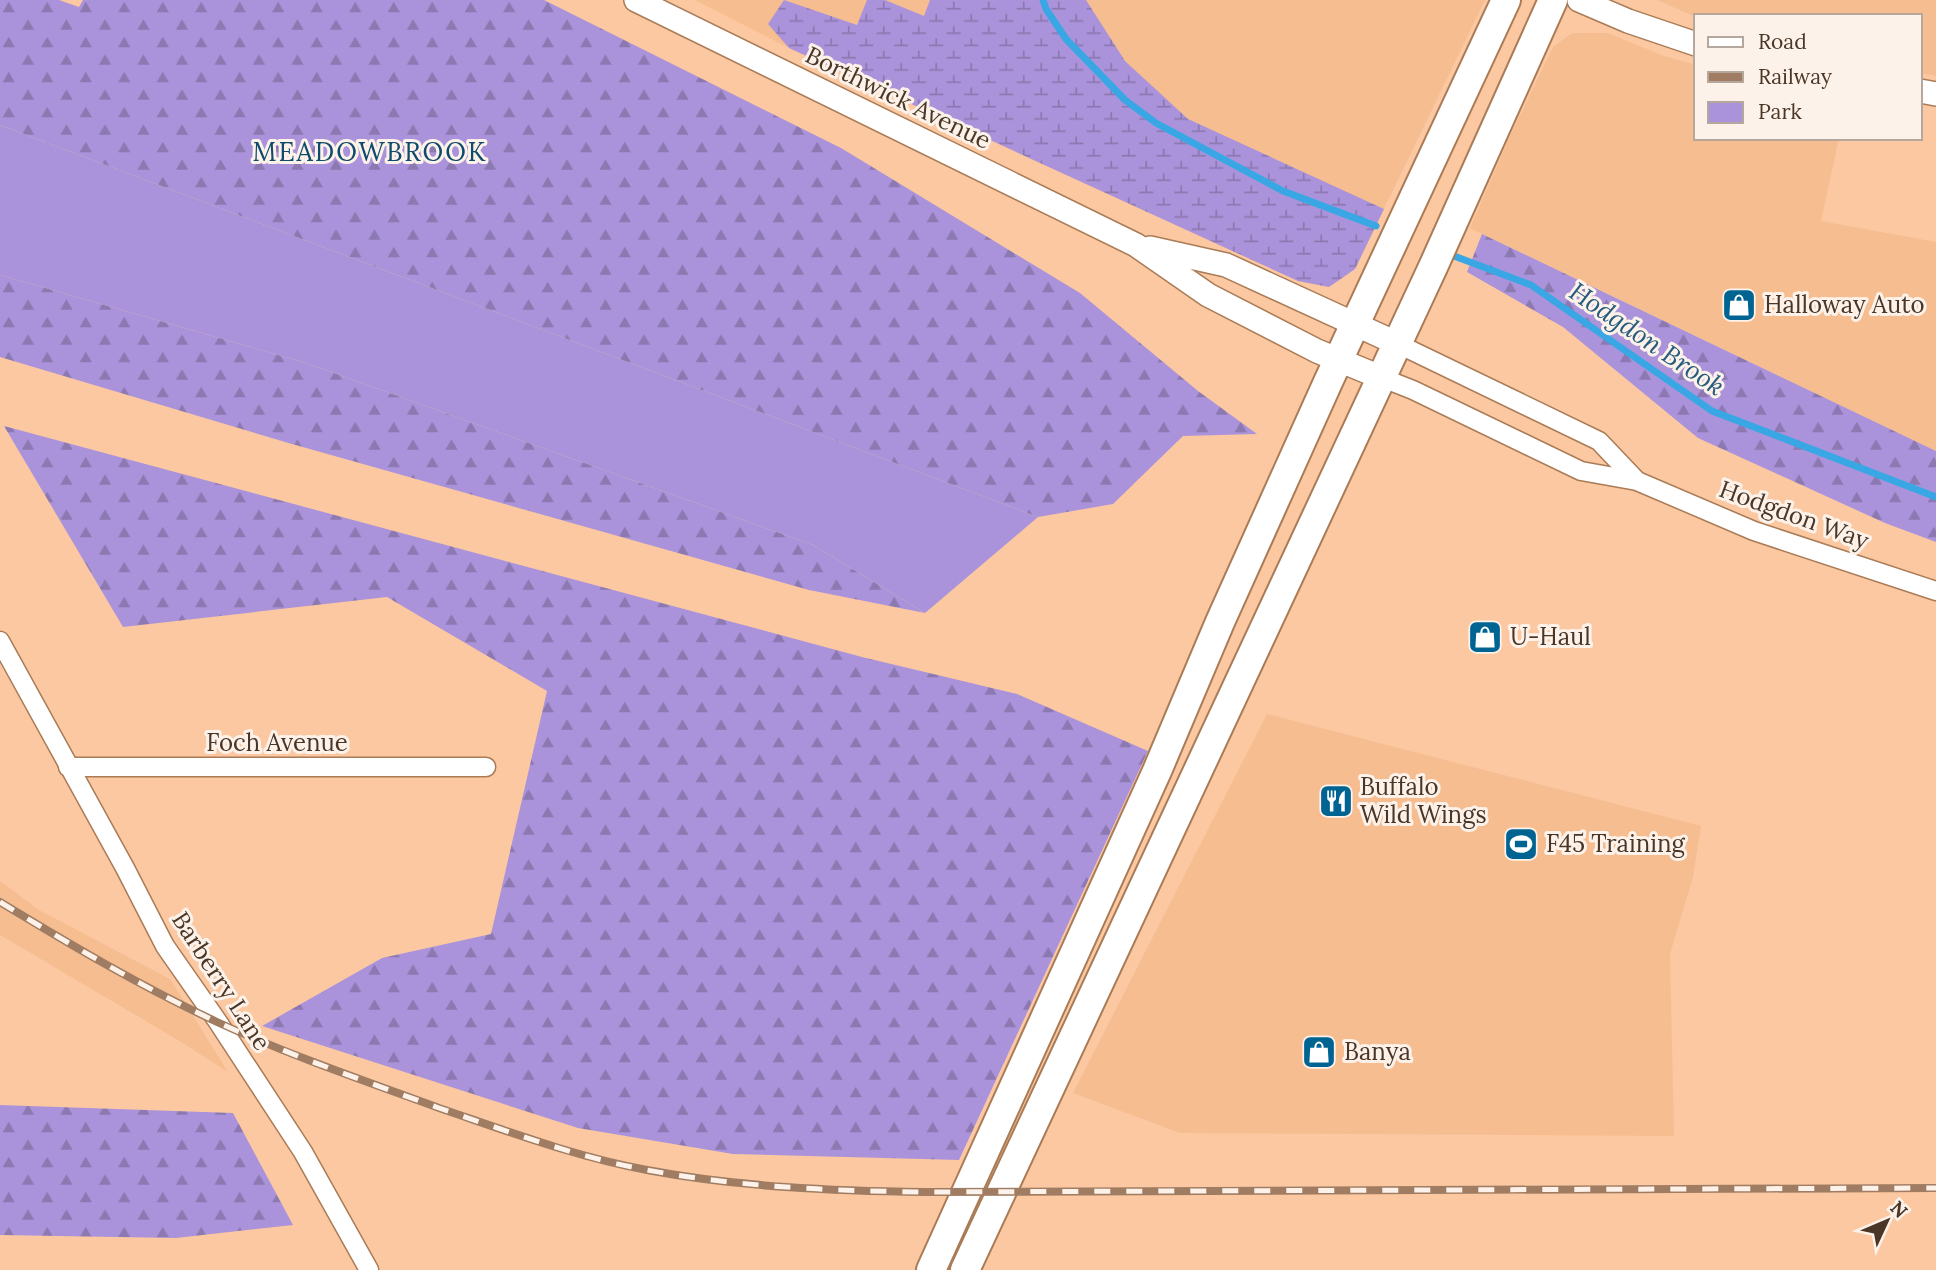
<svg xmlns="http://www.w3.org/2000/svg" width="1936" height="1270" font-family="Lora,serif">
<defs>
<pattern id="forest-firs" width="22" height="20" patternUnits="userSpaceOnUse" patternTransform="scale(1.75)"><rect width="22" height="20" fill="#aa93da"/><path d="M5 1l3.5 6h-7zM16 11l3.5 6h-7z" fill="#8c79b1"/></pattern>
<pattern id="wetland-marsh" width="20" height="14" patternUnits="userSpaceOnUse" patternTransform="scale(1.75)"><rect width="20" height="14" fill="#aa93da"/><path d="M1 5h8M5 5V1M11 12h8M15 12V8" fill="none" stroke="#8c79b1"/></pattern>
</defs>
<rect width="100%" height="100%" fill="#fbc8a1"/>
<!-- built -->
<g fill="#f6bd91">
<polygon points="695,0 1485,0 1355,269 1329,287 1298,281 789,48"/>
<polygon points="1657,0 1936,0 1936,76 1920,73 1920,16 1696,17"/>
<polygon points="1572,33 1608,33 1664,56 1696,65 1696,138 1839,138 1821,221 1936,242 1936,451 1470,228 1511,134 1553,47"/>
<polygon points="1267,714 1701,826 1693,877 1670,954 1674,1136 1180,1133 1073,1093"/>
<polygon points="0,881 39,910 170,979 228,1072 178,1040 0,935"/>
</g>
<!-- green -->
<polygon fill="#aa93da" points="0,125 1038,517 925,613 813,545 306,363 0,275"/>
<!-- forest -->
<g fill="url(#forest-firs)">
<polygon points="0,0 59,0 79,7 83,0 544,0 841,148 1080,293 1198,391 1257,434 1183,436 1113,504 1038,517 0,125"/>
<polygon points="1482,234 1936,451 1936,542 1885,523 1698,438 1563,327 1467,272"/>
<polygon points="0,275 306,363 813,545 925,613 809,590 285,442 0,357"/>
<polygon points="4,426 862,657 1017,694 1148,751 959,1160 733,1154 578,1128 262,1026 382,958 491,934 547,691 387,597 123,627"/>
<polygon points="0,1105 233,1113 293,1225 176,1238 0,1235"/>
</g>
<!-- wetland -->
<polygon fill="url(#wetland-marsh)" points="784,0 857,25 867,0 885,0 924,16 930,0 1086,0 1125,61 1188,119 1384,209 1355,269 1329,287 1298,281 789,48 768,24"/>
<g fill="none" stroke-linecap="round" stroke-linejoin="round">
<!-- stream -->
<g stroke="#3aa7e5" stroke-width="7">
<polyline points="1043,0 1046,9 1066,39 1125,100 1156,123 1283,191 1376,226"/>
<polyline points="1454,256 1531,285 1712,411 1936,497"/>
</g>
<!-- minor casing -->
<g stroke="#a97b56" stroke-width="21">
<g id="minor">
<polyline points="1396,343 1599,441 1637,481"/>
<polyline points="1380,377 1413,390 1581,471 1637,481 1754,531 1936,591"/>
<polyline points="0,641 125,868 165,946 218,1022 303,1152 369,1270"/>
<polyline points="68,767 486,767"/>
</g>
</g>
<!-- tertiary casing -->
<g stroke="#a97b56" stroke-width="26">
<g id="tertiary">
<polyline points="636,0 1136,245 1208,295 1317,351 1380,377"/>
<polyline points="1579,0 1628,21 1696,44"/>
<polyline points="1920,91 1936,94"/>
<polyline points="1150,248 1226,265 1396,343"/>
</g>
</g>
<!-- primary casing -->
<g stroke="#a97b56" stroke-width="32">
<g id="primary">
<polyline points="931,1270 1157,771 1220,622 1328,382 1506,0"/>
<polyline points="965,1270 1433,267 1553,0"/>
</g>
</g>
<!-- minor -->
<use href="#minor" stroke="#fff" stroke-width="18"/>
<!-- tertiary -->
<use href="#tertiary" stroke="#fff" stroke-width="23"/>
<!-- primary -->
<use href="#primary" stroke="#fff" stroke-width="28"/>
<!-- rail casing -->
<g stroke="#a07d62" stroke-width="8">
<path id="rail" d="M 0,902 C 71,945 142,987 217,1022 C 289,1055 365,1081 439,1108 C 507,1131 576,1157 647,1170 C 738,1187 833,1191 926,1192 L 1936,1188"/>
</g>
<!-- rail -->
<use href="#rail" stroke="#fdf2ea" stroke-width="5" stroke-dasharray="16" stroke-linecap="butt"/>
</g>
<!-- icons -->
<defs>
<g id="shop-square" transform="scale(1.75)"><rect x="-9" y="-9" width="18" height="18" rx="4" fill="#006493" stroke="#fdf2ea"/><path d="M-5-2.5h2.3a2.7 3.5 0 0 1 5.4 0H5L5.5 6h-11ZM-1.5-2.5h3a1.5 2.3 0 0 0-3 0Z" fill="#fff"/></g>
<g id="restaurant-square" transform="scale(1.75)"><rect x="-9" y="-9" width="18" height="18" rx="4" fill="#006493" stroke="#fdf2ea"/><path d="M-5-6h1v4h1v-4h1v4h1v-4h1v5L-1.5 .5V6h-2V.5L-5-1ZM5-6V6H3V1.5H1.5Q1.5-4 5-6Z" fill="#fff"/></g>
<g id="stadium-square" transform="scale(1.75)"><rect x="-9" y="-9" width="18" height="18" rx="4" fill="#006493" stroke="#fdf2ea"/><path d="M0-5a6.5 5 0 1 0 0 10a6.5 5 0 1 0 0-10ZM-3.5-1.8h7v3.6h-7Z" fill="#fff"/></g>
</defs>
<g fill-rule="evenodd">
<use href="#shop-square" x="1739" y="305"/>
<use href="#shop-square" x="1485" y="637"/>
<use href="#restaurant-square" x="1336" y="801"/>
<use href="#stadium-square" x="1521" y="844"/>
<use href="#shop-square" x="1319" y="1052"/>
</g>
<g text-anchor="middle" stroke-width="6" stroke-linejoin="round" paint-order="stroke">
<!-- street labels -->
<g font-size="24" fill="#4a3626" stroke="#fdf2ea">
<text transform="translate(898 98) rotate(26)" y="8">Borthwick Avenue</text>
<text transform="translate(1794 515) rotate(20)" y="8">Hodgdon Way</text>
<text x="277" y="751">Foch Avenue</text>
<text transform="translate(221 981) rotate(57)" y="8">Barberry Lane</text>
</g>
<!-- poi labels -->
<g font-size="24" fill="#4a3626" stroke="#fdf2ea" text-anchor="start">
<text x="1764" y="313">Halloway Auto</text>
<text x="1510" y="645">U-Haul</text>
<text x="1360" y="795">Buffalo<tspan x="1360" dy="28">Wild Wings</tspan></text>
<text x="1546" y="852">F45 Training</text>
<text x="1344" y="1060">Banya</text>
</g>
<!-- neighbourhood labels -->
<g font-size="26" letter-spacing="2" fill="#0e4a6b" stroke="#fdf2ea">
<text x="370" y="161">MEADOWBROOK</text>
</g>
<!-- water labels -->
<g font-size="26" font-style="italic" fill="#255b7c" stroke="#fdf2ea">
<text transform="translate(1647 339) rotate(34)" y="9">Hodgdon Brook</text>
</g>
</g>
<!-- legend -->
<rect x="1694" y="14" width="228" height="126" fill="#fdf2ea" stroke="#b5a79c" stroke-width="2"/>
<rect x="1708" y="37" width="35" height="10" fill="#ffffff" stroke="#b5a79c" stroke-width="2"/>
<text x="1758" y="49" font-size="21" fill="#4a3626">Road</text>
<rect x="1708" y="72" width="35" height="10" fill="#a07d62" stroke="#b5a79c" stroke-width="2"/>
<text x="1758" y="84" font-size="21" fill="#4a3626">Railway</text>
<rect x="1708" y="102" width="35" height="21" fill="#aa93da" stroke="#b5a79c" stroke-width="2"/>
<text x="1758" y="119" font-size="21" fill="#4a3626">Park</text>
<!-- north arrow -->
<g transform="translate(1887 1221) rotate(46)" stroke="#fdf2ea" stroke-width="5" paint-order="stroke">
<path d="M0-5L12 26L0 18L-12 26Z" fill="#4a3626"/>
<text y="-10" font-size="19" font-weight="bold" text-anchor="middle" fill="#4a3626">N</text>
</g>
</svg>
